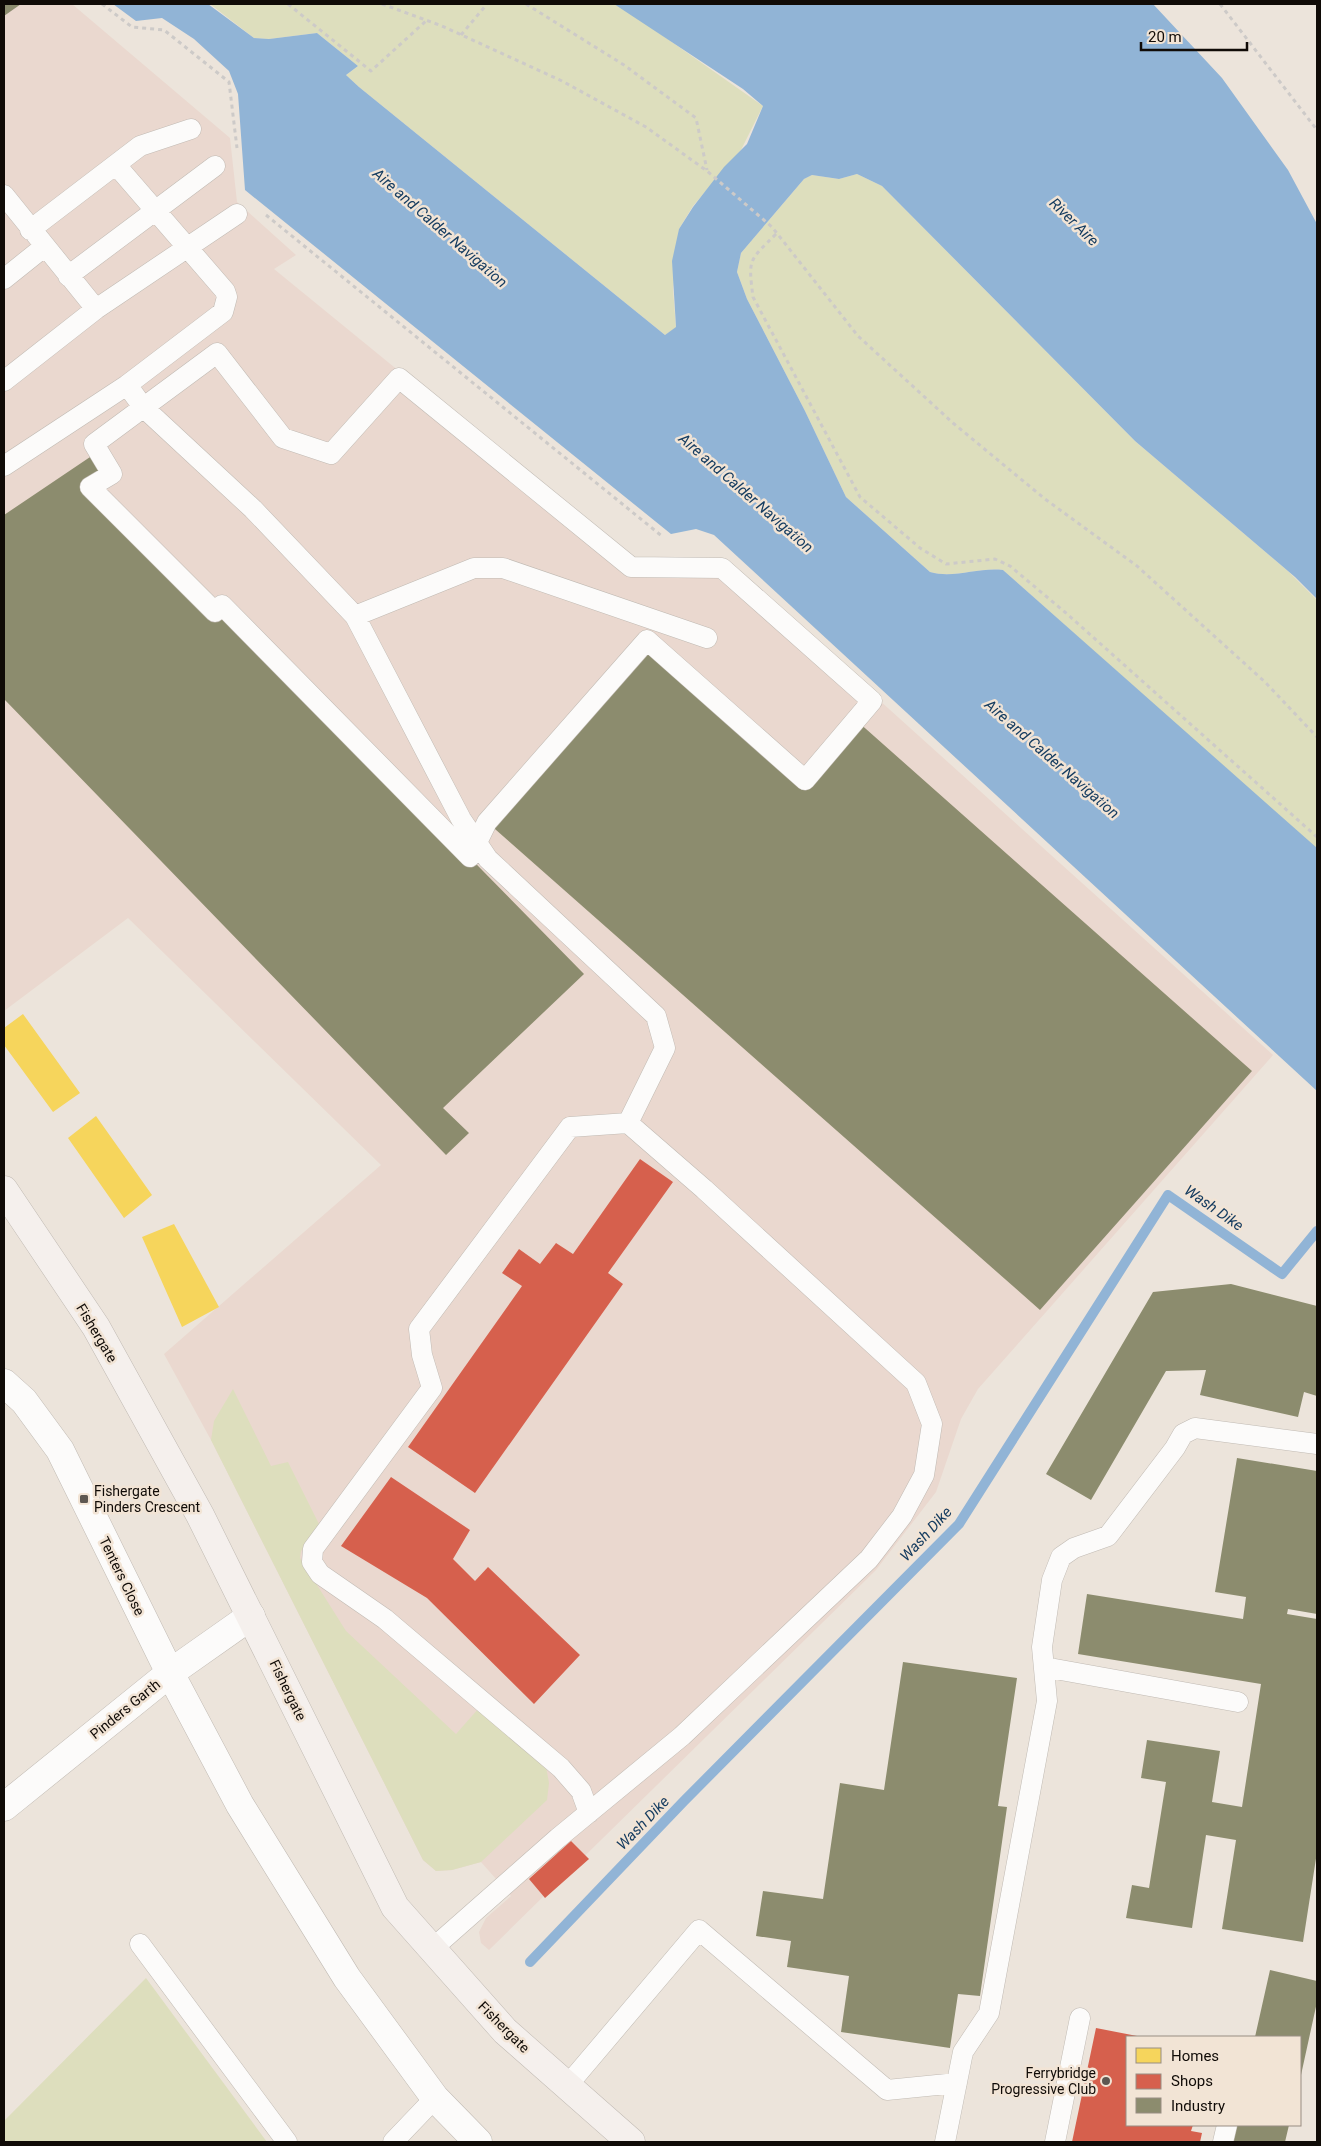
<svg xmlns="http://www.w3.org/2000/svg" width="1321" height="2146" viewBox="0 0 1321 2146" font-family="Roboto,sans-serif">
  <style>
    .commercial { fill: #ead8cf }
    .green { fill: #dddebd }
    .water { fill: #91b4d6 }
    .homes { fill: #f6d55c }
    .shops { fill: #d6604d }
    .industry { fill: #8c8c6e }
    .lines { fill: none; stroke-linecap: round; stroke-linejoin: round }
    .stream { stroke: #91b4d6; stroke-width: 10 }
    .lane-casing { stroke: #c0bab3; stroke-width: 21 }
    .street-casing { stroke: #c0bab3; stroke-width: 29 }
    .secondary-casing { stroke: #c0bab3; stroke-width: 29 }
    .path { stroke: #cdcac8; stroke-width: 3; stroke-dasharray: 4 4; stroke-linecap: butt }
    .lane { stroke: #fcfbfa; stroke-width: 20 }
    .street { stroke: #fcfbfa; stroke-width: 28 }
    .secondary { stroke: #f5f0ed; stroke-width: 28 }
    .poi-dot { fill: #5d5751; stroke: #f2e4d5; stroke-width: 2 }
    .labels { text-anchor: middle; stroke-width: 5; stroke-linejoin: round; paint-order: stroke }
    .street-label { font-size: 14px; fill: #100b07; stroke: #f2e4d5 }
    .poi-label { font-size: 14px; fill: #100b07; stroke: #f2e4d5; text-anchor: start }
    .water-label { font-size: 15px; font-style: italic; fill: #153c60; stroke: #f2e4d5 }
  </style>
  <rect width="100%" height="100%" fill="#ece4db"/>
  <!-- commercial -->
  <path class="commercial" d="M4 4H72L230 138 237 202 296 255 274 269 634 563H727L1273 1055 978 1389 961 1419 936 1492 876 1570 489 1950 481 1943 479 1932 486 1918 511 1896 481 1862 452 1870 436 1871 423 1860 211 1440 164 1354 381 1165 128 918 4 1011Z"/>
  <!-- green -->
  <path class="green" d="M210 4H614L632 14 763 106 741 150 693 206 679 229 673 289 676 328 665 335 359 87 346 75 358 66 317 33 269 39 254 38Z
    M857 174 882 186 1135 441 1289 572 1317 600V850L1003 570C978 567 954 579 930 572L846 497 805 411 747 299 737 272 741 253 804 179 812 175 839 179Z
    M233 1389 271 1466 288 1462 322 1530 301 1551 300 1558 346 1631 456 1734 479 1708 545 1761 549 1783 547 1800 481 1862 452 1870 436 1871 423 1860 211 1440 214 1421Z
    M146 1978 267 2142H4V2121Z"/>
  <!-- water -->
  <path class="water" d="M113 4H208L254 38 269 39 317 33 358 66 346 75 359 87 665 335 676 327 672 261 679 229 693 207 724 167 747 144 763 106 743 89 614 4H1153L1222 78 1288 170 1317 224V599L1295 577 1135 441 882 186 857 174 839 179 812 175 804 179 741 253 737 272 747 299 805 411 846 497 930 572C954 579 978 567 1003 570L1317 848V1091L714 535 696 529 671 534 245 190 238 94 229 71 194 39 162 18 136 21Z"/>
  <!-- homes -->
  <path class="homes" d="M23 1014 80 1093 53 1112 4 1045V1028Z
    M96 1116 152 1195 124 1218 68 1138Z
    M174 1224 219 1307 182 1327 142 1237Z"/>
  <!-- shops -->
  <path class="shops" d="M640 1159 673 1182 608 1273 623 1284 475 1493 408 1447 522 1286 502 1273 519 1249 540 1264 556 1243 573 1254Z
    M391 1477 470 1530 453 1559 475 1581 488 1567 580 1655 534 1704 427 1598 341 1546Z
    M571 1841 589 1859 545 1898 529 1879Z
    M1096 2028 1137 2036 1127 2037V2125H1193L1191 2131 1202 2133 1200 2142H1072Z"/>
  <!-- industry -->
  <path class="industry" d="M4 4H21L4 16Z
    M99 451 112 474 90 487 222 605 584 974 443 1108 469 1133 446 1155 4 699V515Z
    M647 640 805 780 857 721 1252 1071 1040 1310 487 822Z
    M1231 1284 1317 1306V1396L1304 1392 1298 1417 1200 1395 1206 1370 1166 1371 1091 1500 1046 1474 1153 1292Z
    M1237 1458 1317 1471V1614L1288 1609 1287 1614 1317 1619V1852L1303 1942 1222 1929 1236 1840 1206 1835 1192 1928 1126 1918 1132 1885 1149 1888 1166 1782 1141 1778 1147 1740 1220 1751 1212 1802 1242 1807 1261 1684 1078 1654 1087 1594 1243 1619 1246 1597 1215 1592Z
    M903 1662 1017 1678 998 1806 1007 1807 980 1996 958 1994 950 2048 841 2032 849 1976 787 1967 791 1941 756 1936 763 1891 823 1899 840 1783 884 1790Z
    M1270 1970 1317 1981V2002L1301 2075 1300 2037H1255Z
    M1235 2125H1289L1285 2142H1231Z"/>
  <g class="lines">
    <!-- stream -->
    <path class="stream" d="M530 1962 684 1801 959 1524 1168 1195 1282 1274 1317 1231"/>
    <!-- lane casing -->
    <g class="lane-casing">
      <path id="lane" d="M116 165 225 291 227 297 223 312 127 385
        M4 195 96 309 4 381
        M30 230 140 146 191 129
        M68 276 215 166
        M4 279 44 247
        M96 309 237 214
        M217 353 283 438 331 454 399 378 631 567 722 568 872 701 805 780 647 640 487 822 470 857 222 605 215 612 90 487 112 474 94 444Z
        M4 466 127 385 143 407 253 509 355 616 461 819 488 859 656 1016 665 1048 628 1123
        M355 616 474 568H503L707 638
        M1044 1667 1238 1702
        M140 1944 287 2142
        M432 1949 558 1838 682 1736 869 1559 902 1516 924 1475 932 1424 916 1383 704 1189 628 1123 570 1127 419 1329 422 1355 432 1388 313 1549 312 1562 320 1574 385 1619 561 1768 581 1791 589 1813
        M567 2086 699 1930 887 2090 957 2083
        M393 2142 435 2098
        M945 2142 963 2052 989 2013 1047 1701 1042 1647 1052 1580 1061 1557 1074 1548 1108 1536 1175 1448 1183 1434 1195 1428 1317 1444
        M1055 2142 1080 2018
        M1223 2142 1227 2125"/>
    </g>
    <!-- street casing -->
    <g class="street-casing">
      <path id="street" d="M4 1383 24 1401 60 1450 170 1673 240 1805 347 1978 435 2098 478 2142
        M4 1807 170 1673 251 1616"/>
    </g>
    <!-- secondary casing -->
    <g class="secondary-casing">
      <path id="secondary" d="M4 1190 96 1327 200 1515 395 1907 505 2031 631 2142"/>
    </g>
    <!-- path -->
    <path class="path" d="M102 4 132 27 164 30 229 82 237 148
      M288 4 371 71 427 20
      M382 4 442 26 562 81 646 127 707 171 772 227 858 336 953 423 1045 499 1137 566 1265 682 1317 737
      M526 4 624 65 696 118 707 170
      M1220 4 1317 130
      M461 35 487 4
      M266 215 663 537
      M776 234C749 261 748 258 753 297L860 497 920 548 946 564 995 559 1010 566 1066 613 1317 837"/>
    <!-- lane -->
    <use href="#lane" class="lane"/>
    <!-- street -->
    <use href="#street" class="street"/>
    <!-- secondary -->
    <use href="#secondary" class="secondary"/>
  </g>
  <!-- markers -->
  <g class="poi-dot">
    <rect x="79" y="1494" width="10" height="10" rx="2.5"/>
    <circle cx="1106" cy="2081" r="5"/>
  </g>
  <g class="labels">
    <!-- street labels -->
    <g class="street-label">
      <text transform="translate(97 1333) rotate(59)" y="5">Fishergate</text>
      <text transform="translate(122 1576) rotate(64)" y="5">Tenters Close</text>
      <text transform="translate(288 1690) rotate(64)" y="5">Fishergate</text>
      <text transform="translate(125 1709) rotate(-39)" y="5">Pinders Garth</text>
      <text transform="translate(504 2027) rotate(45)" y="5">Fishergate</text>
    </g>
    <!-- poi labels -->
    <g class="poi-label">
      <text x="94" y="1496">Fishergate<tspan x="94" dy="16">Pinders Crescent</tspan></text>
      <text x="1096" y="2078" text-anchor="end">Ferrybridge<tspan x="1096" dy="16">Progressive Club</tspan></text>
    </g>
    <!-- water labels -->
    <g class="water-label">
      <text transform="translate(1074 222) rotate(44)" y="5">River Aire</text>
      <text transform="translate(440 228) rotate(41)" y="5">Aire and Calder Navigation</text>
      <text transform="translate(746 493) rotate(41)" y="5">Aire and Calder Navigation</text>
      <text transform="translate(1052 759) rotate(41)" y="5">Aire and Calder Navigation</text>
      <text transform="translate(1214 1208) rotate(35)" y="5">Wash Dike</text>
      <text transform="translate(926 1534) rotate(-47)" y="5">Wash Dike</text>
      <text transform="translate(643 1823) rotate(-46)" y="5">Wash Dike</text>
    </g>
  </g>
  <!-- border -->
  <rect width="1321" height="2146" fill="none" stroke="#100b07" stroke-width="10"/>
  <!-- legend -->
  <rect x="1126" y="2036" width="175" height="90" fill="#f2e4d5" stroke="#988d83"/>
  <rect x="1136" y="2048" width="25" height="15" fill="#f6d55c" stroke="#988d83"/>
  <text x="1171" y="2061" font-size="15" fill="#100b07">Homes</text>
  <rect x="1136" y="2074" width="25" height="15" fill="#d6604d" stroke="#988d83"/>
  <text x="1171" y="2086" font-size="15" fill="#100b07">Shops</text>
  <rect x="1136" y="2098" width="25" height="15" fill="#8c8c6e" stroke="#988d83"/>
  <text x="1171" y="2111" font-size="15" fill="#100b07">Industry</text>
  <!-- scale -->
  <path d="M1141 42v8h106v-8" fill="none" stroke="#100b07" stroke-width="2.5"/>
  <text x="1148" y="42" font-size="15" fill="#100b07" stroke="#f2e4d5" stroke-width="4" paint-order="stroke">20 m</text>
</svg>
